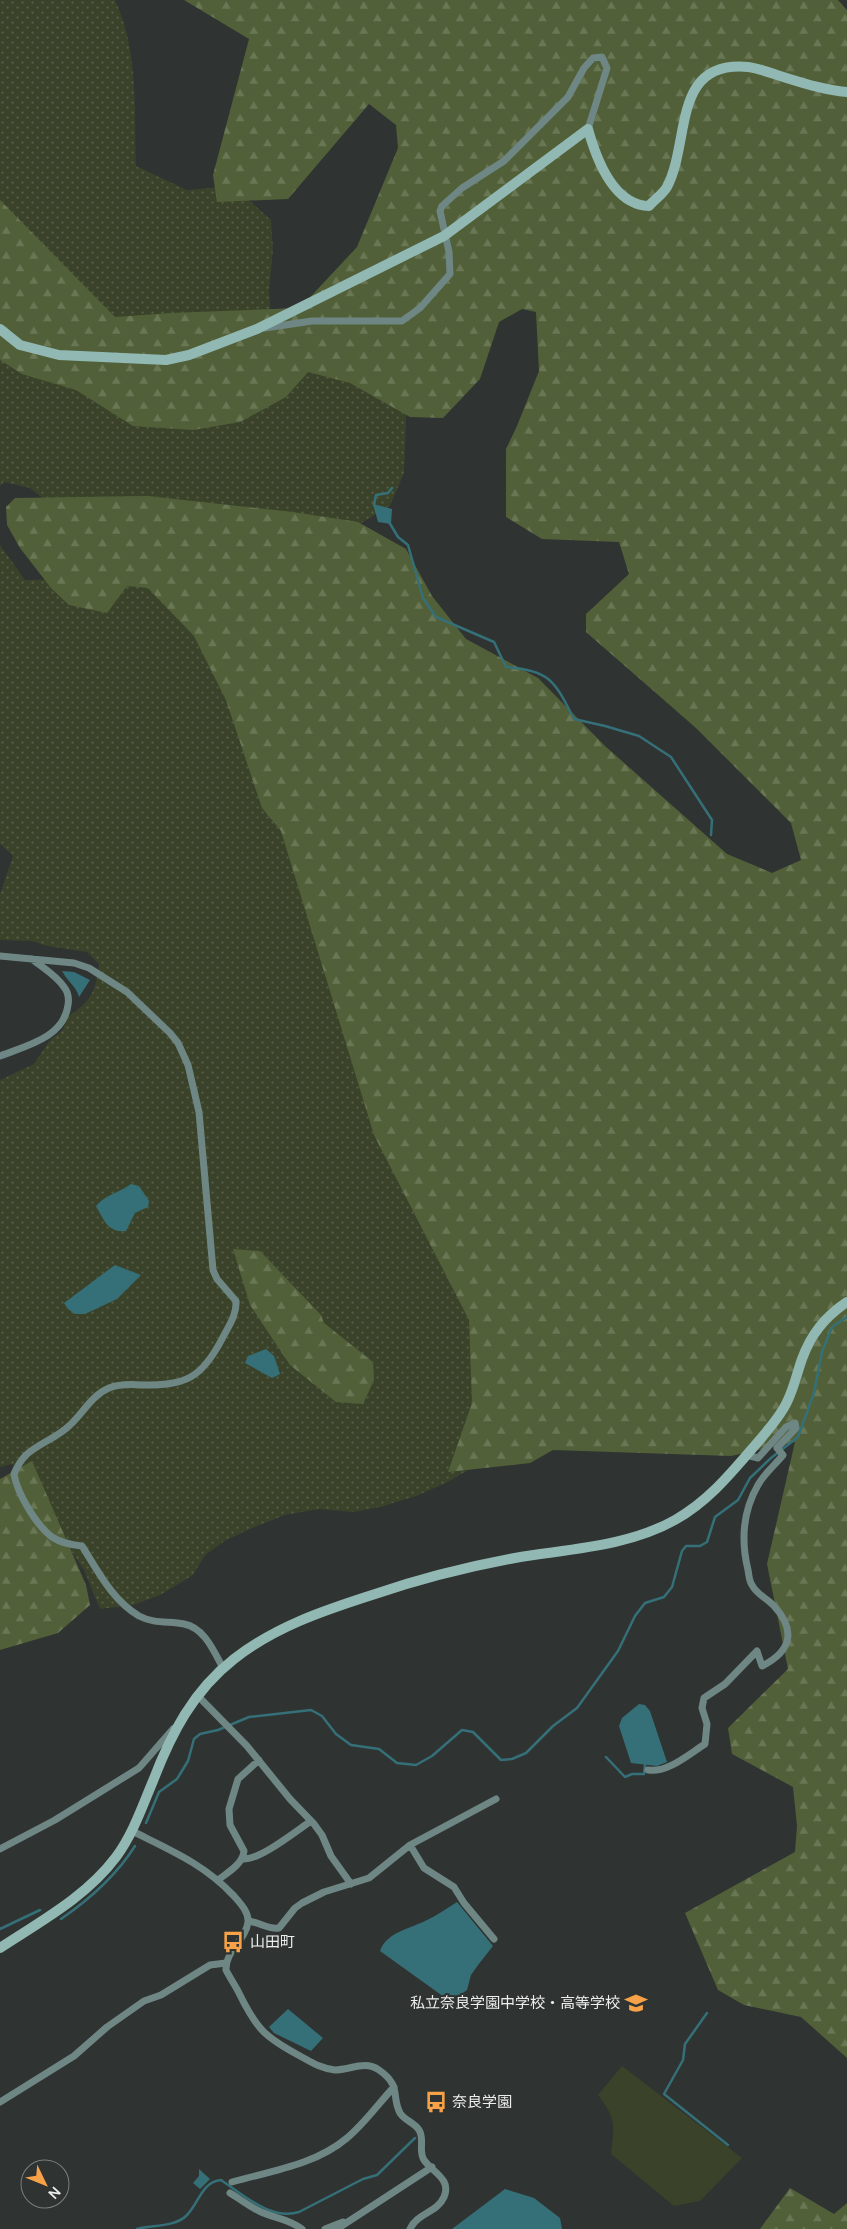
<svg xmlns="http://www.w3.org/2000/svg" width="847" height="2229" viewBox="0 0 847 2229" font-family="Manrope,'Noto Sans JP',sans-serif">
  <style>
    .grass { fill: url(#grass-dots) }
    .forest { fill: url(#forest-firs) }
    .pitch { fill: #3a432a }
    .water { fill: #357078 }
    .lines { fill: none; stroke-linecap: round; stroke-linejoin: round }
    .stream { stroke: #357078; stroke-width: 2.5 }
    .street { stroke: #6f8784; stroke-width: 7 }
    .secondary { stroke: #91b8b2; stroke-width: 10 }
    .labels { text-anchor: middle; stroke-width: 4.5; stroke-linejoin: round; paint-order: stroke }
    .poi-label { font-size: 15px; fill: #ebeeed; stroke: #2f3331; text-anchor: start }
  </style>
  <defs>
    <pattern id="grass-dots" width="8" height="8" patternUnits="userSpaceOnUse" patternTransform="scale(1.25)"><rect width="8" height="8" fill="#3a432a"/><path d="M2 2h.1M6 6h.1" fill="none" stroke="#575e49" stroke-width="1.8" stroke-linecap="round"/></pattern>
    <pattern id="forest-firs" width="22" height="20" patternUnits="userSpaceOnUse" patternTransform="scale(1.25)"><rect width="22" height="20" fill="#516038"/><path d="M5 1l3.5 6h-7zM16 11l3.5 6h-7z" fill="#6a7755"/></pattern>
  </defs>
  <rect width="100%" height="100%" fill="#2f3331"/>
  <!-- grass -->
  <path class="grass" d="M0 0H115C139 51 134 111 136 166L187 190 233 186 271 220 273 249 269 291 272 327 408 369 404 473 390 506 341 535 66 517 30 488 4 482 0 486Z
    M0 545 25 580 81 579 185 589 468 1240 491 1456 448 1482 416 1496 380 1507 353 1512 319 1509 285 1515 252 1528 226 1540 205 1555 193 1575 160 1595 133 1605 100 1609 84 1570 12 1464 0 1467V1080L34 1064 50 1040 63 1030 67 1017C91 1002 96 991 99 964L87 952 47 946 32 941 0 940V894L13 856 0 844Z"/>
  <!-- forest -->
  <path class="forest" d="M184 0H838L847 10V2058L801 2017 744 2005 718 1990 685 1913 795 1852 797 1826 793 1787 732 1754 728 1728 788 1669 767 1564 795 1442 731 1456 553 1450 530 1463 448 1472 472 1403 469 1320 374 1135 281 831 262 808 226 700 194 636 148 588 127 586 107 613 69 605 51 588 20 548 7 525 6 507 15 498 148 496 293 512 358 522 406 549 432 596 466 639 538 678 605 746 727 854 772 873 801 860 791 823 696 728 586 632V614L629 574 619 542 542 539 506 517V449L517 426 539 371 536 312 522 309 499 322 480 379 443 418 410 417 350 383 308 372 286 397 240 422 193 430 133 426 76 390 22 374 0 360V200L115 317 171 313 300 308 357 247 398 148 396 125 369 104 288 199 217 202 213 175 249 39Z
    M233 1249 260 1251 321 1315 324 1323 373 1362 374 1380 363 1404 336 1402 290 1365 250 1305Z
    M32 1461 86 1585 90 1605 58 1633 0 1650V1479Z
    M790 2188 834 2214 847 2203V2229H760Z"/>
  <!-- pitch -->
  <path class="pitch" d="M622 2066 742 2158 700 2201 674 2206 611 2154C614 2124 617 2120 598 2095Z"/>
  <!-- water -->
  <path class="water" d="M373 504 392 509 391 524 378 522Z
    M62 971 74 972 90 980 79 997C77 987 67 981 62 971Z
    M131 1184 139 1186 149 1201 148 1207 135 1213 126 1231C108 1233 104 1220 96 1206 108 1193 117 1194 131 1184Z
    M115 1265 141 1275 117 1299 85 1314H75L68 1309 64 1303Z
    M266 1349 274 1356 280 1374 272 1378 245 1363 248 1356Z
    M639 1704 645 1705 650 1711 667 1762 657 1766 631 1763 619 1726 622 1718Z
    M457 1902 493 1946 478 1965 471 1975 467 1990 451 2002 380 1951C387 1932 409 1929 425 1921 436 1916 446 1909 457 1902Z
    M288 2009 323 2038 311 2051 274 2033 269 2027Z
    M199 2169 210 2179 200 2189 193 2183 199 2176Z
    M505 2189 534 2198 560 2218 562 2229H452Z"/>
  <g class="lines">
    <!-- stream -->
    <path class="stream" d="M374 505 376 495 388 493 392 488
      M389 522 398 537 408 545 423 598 436 617 494 642 506 667C551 670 555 682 574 719L605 726 639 736 671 757 712 820 711 835
      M606 1757 625 1777 632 1774H644L645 1765
      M146 1823 159 1792 177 1779 188 1761 194 1739 200 1734 218 1730 249 1717 311 1710 322 1716 336 1734 351 1745 379 1749 397 1763 416 1765 432 1756 462 1730 473 1732 501 1760 512 1759 526 1753 553 1726 577 1708 618 1651 635 1616 645 1603 664 1597 672 1587 682 1551 686 1546H700L707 1542 715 1517 738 1500 750 1478 771 1458 798 1437 814 1393 822 1352 832 1327 847 1317
      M61 1919C90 1899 116 1876 135 1846
      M0 1929 40 1910
      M707 2013 685 2044 683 2060 664 2094 728 2145
      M137 2229C151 2225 175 2227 186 2216 199 2204 201 2182 221 2180 242 2194 271 2221 299 2212L363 2179 377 2175 415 2138"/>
    <!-- street -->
    <path class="street" d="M265 328 312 321H402L420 308 450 274 449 252 440 211 442 206 462 188 504 161 568 97 584 68 593 58 602 57 607 68 588 129
      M0 956 74 963 89 968 127 992 170 1033 178 1043 188 1065 199 1112 213 1270 217 1279 236 1301C237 1315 228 1327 222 1339 201 1379 186 1385 142 1385 131 1384 119 1384 109 1388 92 1395 83 1413 70 1425 57 1438 39 1443 26 1455 20 1461 17 1467 14 1474 17 1493 36 1525 52 1537 61 1543 71 1545 82 1546 98 1571 112 1600 139 1616 154 1624 169 1621 184 1624 205 1628 214 1652 223 1668
      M0 1056C25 1046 64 1038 68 1005 69 999 68 992 64 987 56 975 43 968 32 959
      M197 1695 247 1746 290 1799 314 1824 322 1835 331 1856 351 1884
      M648 1770C668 1773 689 1754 705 1744L707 1724 702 1708 704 1698 725 1684 757 1651 762 1666C792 1651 796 1630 774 1606 767 1598 757 1595 752 1585 749 1581 749 1575 748 1570 741 1541 743 1511 758 1485 764 1474 775 1465 783 1455L777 1448 796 1428 795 1423 786 1427 758 1458 746 1455
      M132 1831C170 1850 204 1864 234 1896 240 1903 249 1912 248 1922 246 1940 225 1951 226 1970 230 1978 235 1985 239 1993 257 2030 265 2037 300 2056 311 2062 322 2069 335 2070 350 2070 365 2060 379 2070 402 2086 391 2096 400 2113 404 2120 415 2123 419 2130 425 2139 418 2151 424 2160 432 2172 452 2179 444 2197 437 2213 417 2213 410 2229
      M410 1845 424 1868 454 1887 464 1903 494 1939
      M0 1849 55 1820 139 1768 173 1729
      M242 1859C259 1861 296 1831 311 1821
      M218 1880C227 1873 243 1864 244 1851L230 1825 229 1809 238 1779 259 1760
      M248 1921C259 1922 269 1930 279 1928L295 1908 302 1903 324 1892 369 1878 410 1845 496 1799
      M0 2102 74 2056 107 2027 144 2001 161 1995 210 1965 226 1963
      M232 2182C271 2171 315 2165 347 2138 365 2123 378 2104 394 2087
      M230 2193C240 2199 250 2207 261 2212 277 2219 287 2218 302 2229
      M325 2229 343 2222
      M337 2229 432 2167"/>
    <!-- secondary -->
    <path class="secondary" d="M0 329 20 345 59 355 166 360 189 355 257 329 444 236 588 129C596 158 613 205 649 206 654 200 663 194 667 187 691 141 671 60 748 67 757 68 768 72 777 75 800 82 823 90 847 92
      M0 1948C41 1921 86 1897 116 1857 133 1834 142 1807 153 1781 171 1734 193 1691 234 1659 275 1627 322 1611 372 1595 419 1579 466 1567 515 1558 568 1549 627 1547 675 1520 709 1501 732 1472 757 1443 768 1430 780 1417 787 1402 794 1388 797 1373 802 1359 811 1334 825 1317 847 1302"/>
  </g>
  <!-- icons -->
  <defs>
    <g id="bus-bare" transform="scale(1.725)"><path d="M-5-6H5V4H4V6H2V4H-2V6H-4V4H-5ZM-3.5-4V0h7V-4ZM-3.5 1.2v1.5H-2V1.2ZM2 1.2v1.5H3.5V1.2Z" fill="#f7a248" stroke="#2f3331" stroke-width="2.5" paint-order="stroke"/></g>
    <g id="school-bare" transform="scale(1.725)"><path d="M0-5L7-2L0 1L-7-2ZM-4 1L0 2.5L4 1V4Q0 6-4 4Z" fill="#f7a248" stroke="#2f3331" stroke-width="2.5" paint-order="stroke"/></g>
  </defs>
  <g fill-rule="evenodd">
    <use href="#bus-bare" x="233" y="1942"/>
    <use href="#school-bare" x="636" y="2003"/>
    <use href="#bus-bare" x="436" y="2102"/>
  </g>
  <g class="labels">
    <!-- poi labels -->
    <g class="poi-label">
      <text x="250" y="1947">山田町</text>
      <text x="620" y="2008" text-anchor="end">私立奈良学園中学校・高等学校</text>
      <text x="452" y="2107">奈良学園</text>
    </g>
  </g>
  <!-- north arrow -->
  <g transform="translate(45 2184) rotate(133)"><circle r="24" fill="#2f3331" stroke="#7a7e7c"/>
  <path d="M0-4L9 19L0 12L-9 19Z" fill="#f7a248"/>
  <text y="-8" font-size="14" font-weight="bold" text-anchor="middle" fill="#ebeeed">N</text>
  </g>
</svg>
